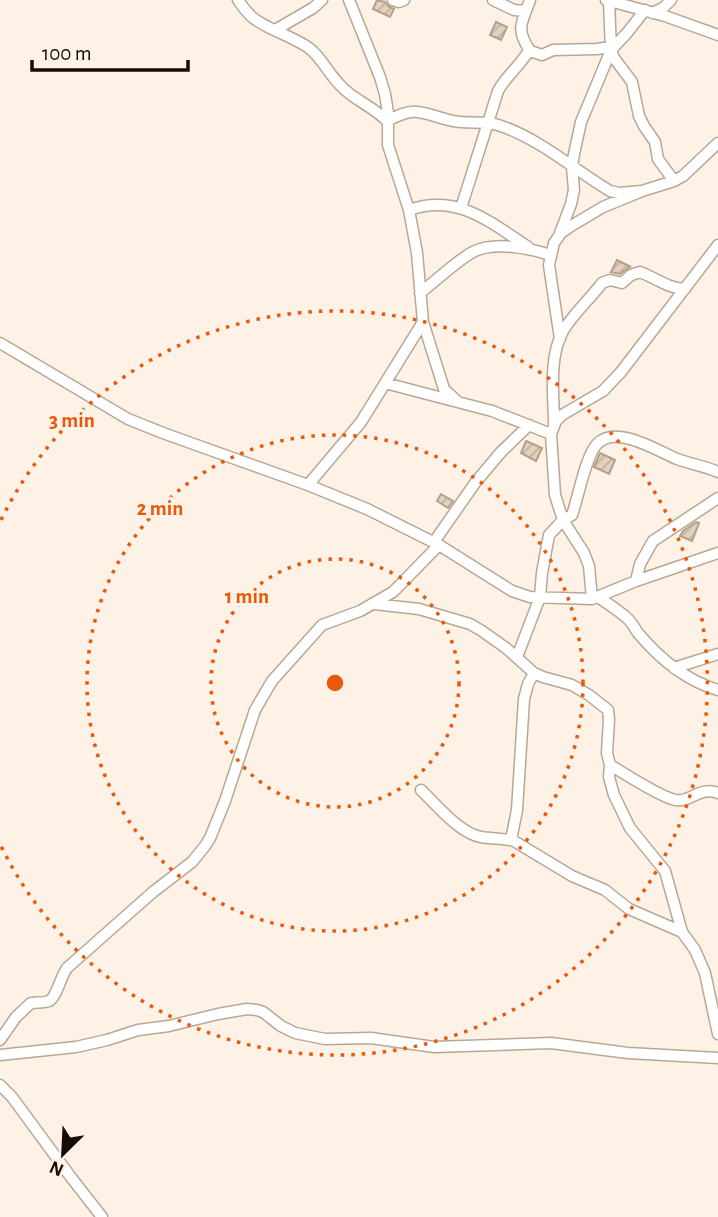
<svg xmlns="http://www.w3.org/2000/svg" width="718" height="1217" viewBox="0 0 718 1217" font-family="'Alegreya Sans',sans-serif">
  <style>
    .building { fill: url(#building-hatch); stroke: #b2a08d; stroke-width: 2 }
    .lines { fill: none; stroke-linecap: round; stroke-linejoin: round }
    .street-casing { stroke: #b9a794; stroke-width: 13 }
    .street { stroke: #fff; stroke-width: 10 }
    .ring { fill: none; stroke: #e8590c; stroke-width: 3.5; stroke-dasharray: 3.5 7 }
    .centre { fill: #e8590c; stroke: #fef2e6; stroke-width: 3.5 }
    .ring-label { font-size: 21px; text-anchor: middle; font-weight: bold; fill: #e8590c; stroke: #fef2e6; stroke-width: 7; stroke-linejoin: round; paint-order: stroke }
  </style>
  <defs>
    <pattern id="building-hatch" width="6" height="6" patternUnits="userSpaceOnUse" patternTransform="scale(1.75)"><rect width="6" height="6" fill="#e3d0bd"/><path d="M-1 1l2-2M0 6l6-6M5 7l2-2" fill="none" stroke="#c2b1a1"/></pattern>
  </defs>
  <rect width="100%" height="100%" fill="#fef2e6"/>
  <!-- building -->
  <path class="building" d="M377 0 385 2 388 6 394 9 390 17 373 9Z
    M496 22 507 27 501 40 490 35Z
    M617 260 631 267H630L620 274 611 272Z
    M526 441 542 448 536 461 521 453Z
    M600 453 615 460 609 474 594 467Z
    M441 494 453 501 448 508 437 501Z
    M696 522 699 523 692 541 680 536 683 531Z"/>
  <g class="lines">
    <!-- street casing -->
    <g class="street-casing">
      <path id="street" d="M238 0C243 7 248 15 256 20 272 31 292 36 309 48 322 58 328 73 340 85 353 100 373 106 387 121 417 105 420 113 449 120 465 125 482 120 498 125 539 138 573 169 610 191L619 193 642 191
        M349 0 380 77 385 94 388 113V145L409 210 417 253 423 322 444 389 458 402
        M393 0 399 2 404 0
        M493 0 514 10 526 11
        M530 0C522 23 515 28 530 51L542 55 553 50 597 49 610 47
        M606 0 665 16 718 35
        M609 1 611 50 614 58 632 82 639 116 644 126 655 142 658 159 674 181
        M652 13 663 8 671 0
        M275 30 313 8 322 0
        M461 208 498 91C506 76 521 65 529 50
        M409 210C457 193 490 222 528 247
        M560 233 571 204 574 190 572 167 574 154 581 122 611 50 627 33 645 10
        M420 293C436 281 456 261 473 252 493 241 530 248 550 255
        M560 339 549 265 554 243 561 233 571 226 603 207 642 191 674 181 683 176 718 143
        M0 343 128 419 163 433 308 485 367 509 439 545 512 591 530 597 592 599 636 581 718 553
        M385 383 492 411 551 434
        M554 426C554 396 548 359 563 331 573 314 590 299 602 283L610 280 622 283 631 275 640 272C656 278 667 288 685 289
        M308 485 361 422 423 322
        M434 542 475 483 501 452 529 425
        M636 581 640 564 653 541 718 498
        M598 597C608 604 620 611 629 620 633 624 635 629 638 633 659 658 687 681 718 690
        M592 599 589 566 584 553 563 520 555 495 551 434 556 421 562 415 603 391 621 372 718 245
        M374 604 419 609 470 624 482 631 506 648 534 673 543 677 572 685 589 695 608 710 609 719 607 753 610 765 609 777 614 795 630 828 665 871 682 932
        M517 657 540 597 542 573 549 535 563 520 572 515C578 498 586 455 597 444 616 424 658 451 677 459 690 464 705 466 718 472
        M674 668 718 654
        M610 765C625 774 660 797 675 800 691 803 698 786 718 793
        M421 790C437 805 459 833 481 837 492 839 503 838 514 841L572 876 605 890 629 909 682 932 695 950 705 973 718 1034
        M511 840 517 810 524 699 528 684 534 673
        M0 1040 16 1017 31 1003C36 1002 45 1003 49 1001 56 998 61 976 67 968L153 892 192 862 205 846 210 838 225 801 255 710 272 681 322 625 360 611 393 592 439 545
        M0 1055 76 1047 107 1040 138 1030 169 1026 218 1014 247 1009 257 1010 263 1012 281 1026 295 1033 325 1039 371 1038 434 1047 551 1043 628 1053 718 1058
        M0 1085 12 1097 70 1176 102 1217"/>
    </g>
    <!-- street -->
    <use href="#street" class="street"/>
  </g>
  <!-- distance rings -->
  <g class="ring">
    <circle cx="335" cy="683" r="124"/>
    <circle cx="335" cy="683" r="248"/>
    <path d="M1 520A372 372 0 1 1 1 846"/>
  </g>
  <circle cx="335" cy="683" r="10" class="centre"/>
  <g class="ring-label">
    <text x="72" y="427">3 min</text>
    <text x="160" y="515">2 min</text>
    <text x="247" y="603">1 min</text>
  </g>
  <!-- north arrow -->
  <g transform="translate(63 1154) rotate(204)" stroke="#fef2e6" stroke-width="5" paint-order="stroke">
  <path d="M0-5L12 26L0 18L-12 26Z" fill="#140d07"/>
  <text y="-10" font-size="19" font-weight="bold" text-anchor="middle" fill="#140d07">N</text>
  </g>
  <!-- scale -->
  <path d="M32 60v10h156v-10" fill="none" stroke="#140d07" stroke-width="3.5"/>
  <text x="42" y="60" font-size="21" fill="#140d07" stroke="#fef2e6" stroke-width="5" paint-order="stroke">100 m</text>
</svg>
